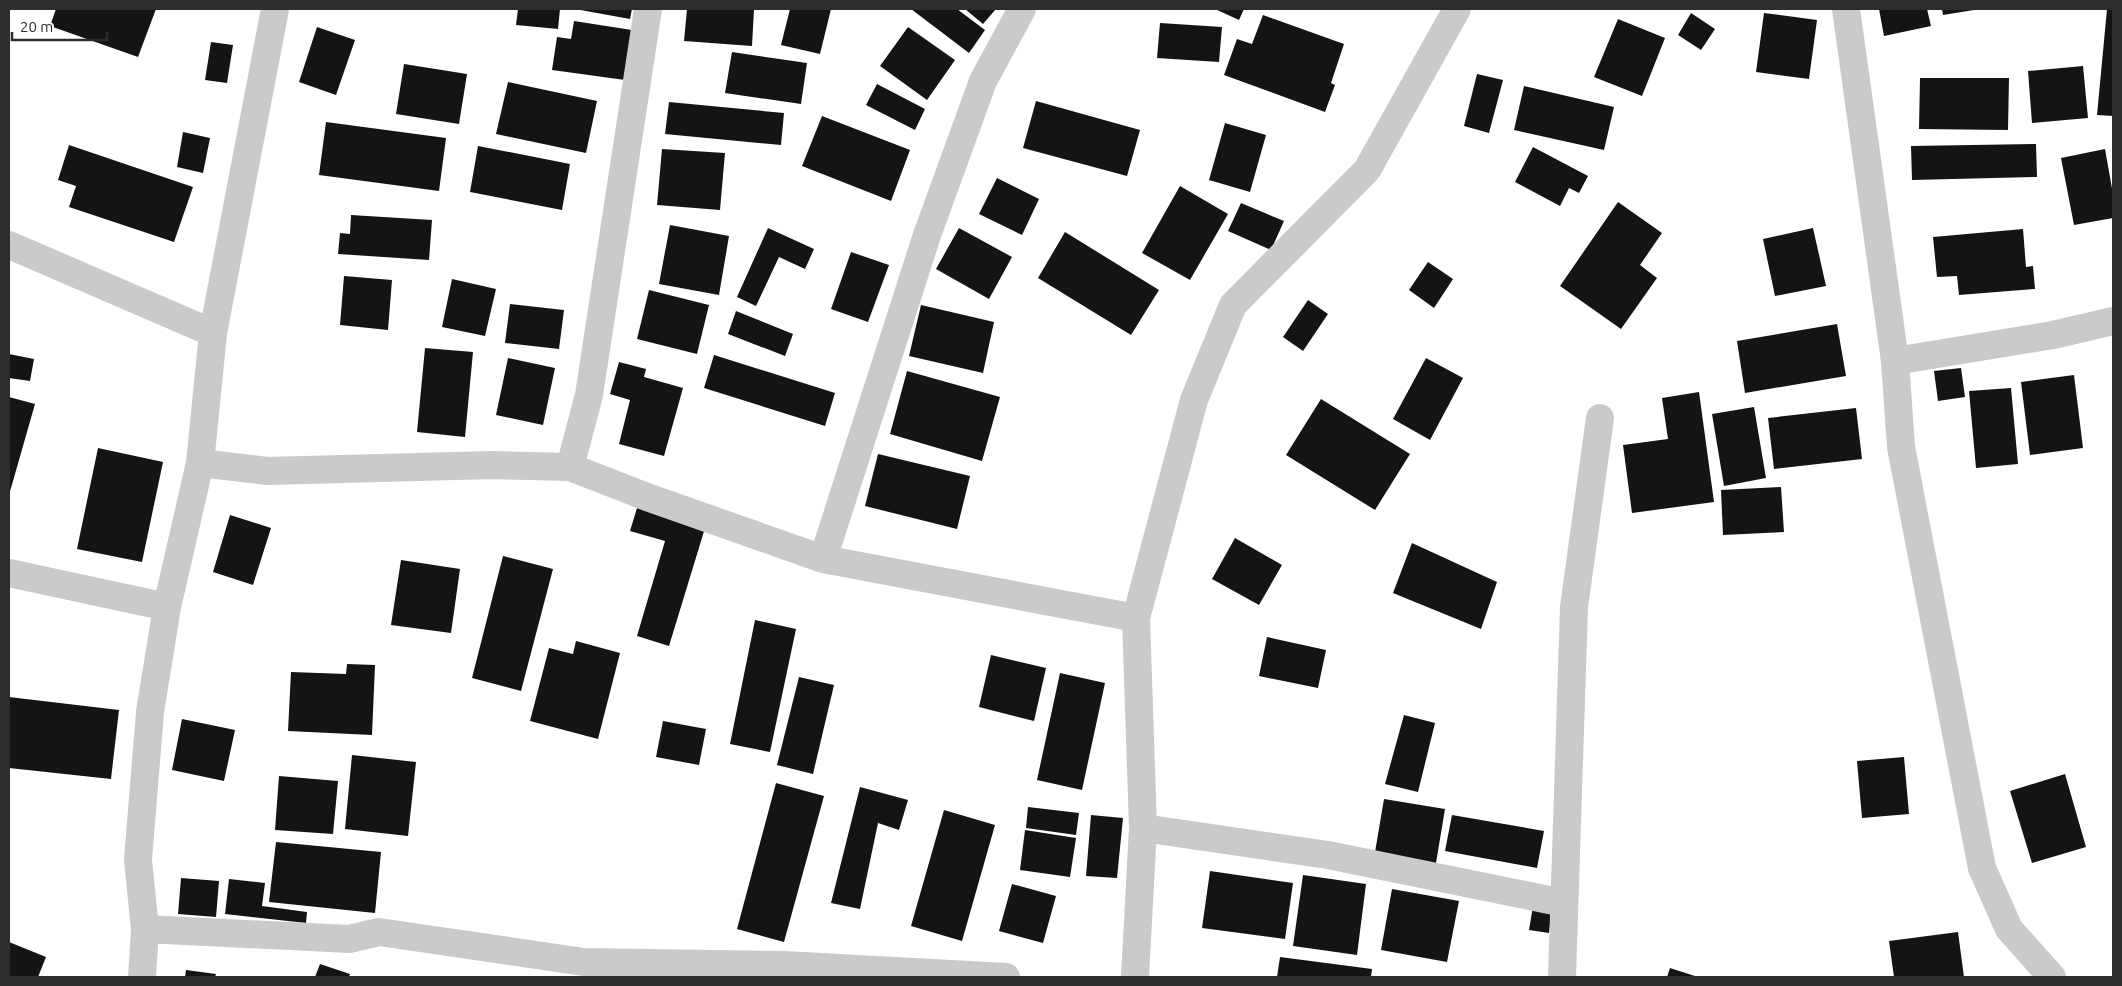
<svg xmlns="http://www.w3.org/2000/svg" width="2122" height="986" viewBox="0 0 2122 986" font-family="Ubuntu,sans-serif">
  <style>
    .building { fill: #141414 }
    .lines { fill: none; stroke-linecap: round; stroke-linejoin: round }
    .minor { stroke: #cacaca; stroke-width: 28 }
  </style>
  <rect width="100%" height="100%" fill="#fff"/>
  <!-- building -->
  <path class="building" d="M56 9H156L138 57 50 26Z
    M518 9H560L558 29 516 25Z
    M575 9H632L630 19Z
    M687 9H754L752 46 684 41Z
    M790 9H831L820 54 781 45Z
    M911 9H957L985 30 969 53Z
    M965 9H996L983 24Z
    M1215 9H1244L1239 20Z
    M1879 9H1927L1931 26 1884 36Z
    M1942 9H1974V10L1943 15Z
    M2107 9H2113V116L2097 115Z
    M1691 13 1715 29 1701 50 1678 35Z
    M1764 13 1817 20 1809 79 1756 72Z
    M1263 15 1344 44 1331 83 1335 85 1325 112 1224 75 1237 39 1252 44Z
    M1618 19 1665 38 1642 96 1594 77Z
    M574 21 632 30 625 80 552 70 557 37 571 39Z
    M1160 23 1222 27 1219 62 1157 58Z
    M317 27 355 40 336 95 299 82Z
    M908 27 955 60 927 100 880 66Z
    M211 42 233 45 227 83 205 80Z
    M732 52 807 63 801 104 725 93Z
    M404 64 467 74 459 124 396 114Z
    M2083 66 2088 118 2032 123 2028 71Z
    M1477 74 1503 80 1489 133 1464 126Z
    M1920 78H2009L2008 130 1919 129Z
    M508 82 597 101 586 153 496 134Z
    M877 84 925 109 915 130 866 105Z
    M1524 86 1614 107 1604 150 1514 130Z
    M1036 101 1140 130 1127 176 1023 148Z
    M669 102 784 113 781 145 665 134Z
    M822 116 910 150 891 201 802 166Z
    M326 122 446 138 439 191 319 175Z
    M1225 123 1266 135 1250 192 1209 180Z
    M183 132 210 138 203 173 177 167Z
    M2036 144 2037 177 1912 180 1911 146Z
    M69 145 193 187 174 242 69 207 76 186 58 180Z
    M478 146 570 164 562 210 470 192Z
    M1533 147 1588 176 1579 193 1569 188 1560 206 1515 182Z
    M662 149 725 153 720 210 657 205Z
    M2105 149 2113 194V218L2074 225 2061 158Z
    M997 178 1039 199 1022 235 979 214Z
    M1180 186 1228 214 1190 280 1142 253Z
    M1618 202 1662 233 1640 265 1657 278 1621 329 1560 286Z
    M1241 203 1284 221 1271 250 1228 231Z
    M351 215 432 220 429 260 338 254 340 233 350 234Z
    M670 225 729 236 719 295 659 284Z
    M768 228 814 249 805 269 779 257 756 306 737 297Z
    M959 228 1012 257 989 299 936 269Z
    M1813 228 1826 286 1775 296 1763 239Z
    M2023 229 2026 267 2033 266 2035 289 1959 295 1957 276 1937 277 1933 237Z
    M1065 232 1159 290 1131 335 1038 278Z
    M851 252 889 265 868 322 831 309Z
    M1428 262 1453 279 1434 308 1409 290Z
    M344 276 392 280 388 330 340 325Z
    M452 279 496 289 485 336 442 327Z
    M649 290 709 305 697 354 637 339Z
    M1308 300 1328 314 1303 351 1283 337Z
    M510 304 564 310 559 349 505 343Z
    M921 305 994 322 983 373 909 356Z
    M736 311 793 334 785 356 728 334Z
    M1837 324 1846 376 1745 393 1737 341Z
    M425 348 473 352 465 437 417 432Z
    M9 354 34 359 30 381 9 378Z
    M714 355 835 393 825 426 704 388Z
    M508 358 555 368 543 425 496 415Z
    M1426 358 1463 378 1430 440 1393 419Z
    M619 362 646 369 644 377 683 388 664 456 619 444 630 400 610 394Z
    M1961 368 1965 397 1938 401 1934 371Z
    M907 371 1000 397 982 461 890 434Z
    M2074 375 2083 448 2030 455 2021 382Z
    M2011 388 2018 464 1976 468 1969 391Z
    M1699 392 1714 502 1632 513 1623 445 1668 439 1662 398Z
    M9 397 35 404 9 495Z
    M1321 399 1410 454 1375 510 1286 455Z
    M1754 407 1766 478 1724 486 1712 414Z
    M1856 408 1862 459 1774 469 1768 418Z
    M98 448 163 462 142 562 77 549Z
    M878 454 970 476 957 529 865 506Z
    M1781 487 1784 532 1723 535 1721 490Z
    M637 508 705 528 669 646 637 636 665 541 630 531Z
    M230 515 271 528 253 585 213 572Z
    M1235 538 1282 565 1259 605 1212 579Z
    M1412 543 1497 582 1481 629 1393 593Z
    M503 556 553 569 521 691 472 678Z
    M401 560 460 569 451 633 391 625Z
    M755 620 796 629 770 752 730 744Z
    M1267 637 1326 650 1318 688 1259 676Z
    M576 641 620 653 598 739 530 721 549 648 573 654Z
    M991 655 1046 668 1034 721 979 707Z
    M347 664 375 665 372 735 288 731 291 672 346 674Z
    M1060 673 1105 683 1082 790 1037 780Z
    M799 677 834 685 813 774 777 765Z
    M9 697 119 710 111 779 9 768Z
    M1404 715 1435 723 1418 792 1385 784Z
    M182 719 235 730 224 781 172 770Z
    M663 721 706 729 699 765 656 757Z
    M352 755 416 762 408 836 345 829Z
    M1904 757 1909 814 1862 818 1857 761Z
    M2065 774 2086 847 2032 863 2010 791Z
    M279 776 338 781 333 834 275 830Z
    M776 783 824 796 784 942 737 929Z
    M860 787 908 800 899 830 878 823 860 909 831 903Z
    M1384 799 1445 809 1435 869 1374 858Z
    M1028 807 1079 813 1076 835 1026 828Z
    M944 810 995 825 962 941 911 926Z
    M1091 815 1123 818 1117 878 1086 876Z
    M1452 815 1544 831 1537 868 1445 851Z
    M1025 830 1076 838 1070 877 1020 870Z
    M276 842 381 852 375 913 269 902Z
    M1210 871 1293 883 1285 939 1202 928Z
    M1303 875 1366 884 1357 955 1293 946Z
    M181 878 219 881 216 917 178 914Z
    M229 879 265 883 262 906 307 912 306 923 225 914Z
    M1012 884 1056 896 1043 943 999 931Z
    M1392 889 1459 901 1447 962 1381 950Z
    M1533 906 1552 909 1549 933 1529 930Z
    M1958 932 1964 977H1894L1889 941Z
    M9 942 46 957 38 977H9Z
    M1280 957 1372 969 1371 977H1277Z
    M320 964 350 974 349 977H315Z
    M1670 968 1698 977H1667Z
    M186 970 216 974 215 977H185Z"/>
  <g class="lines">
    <!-- minor -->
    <path class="minor" d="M1846 9 1895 361 1901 447 1982 868 2009 929 2052 977
      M9 245 213 333
      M1895 361 2053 335 2113 321
      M200 463 267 471 493 465 570 467 647 497 823 559 1136 618
      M570 467 589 395 648 9
      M823 559 927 235 983 81 1022 9
      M9 573 167 607
      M1143 828 1328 855 1564 903
      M145 929 349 939 379 932 584 962 784 965 1006 977
      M142 977 145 929 138 860 150 712 167 607 200 463 213 333 275 9
      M1135 977 1143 828 1136 618 1194 400 1233 305 1367 170 1457 9
      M1562 977 1574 607 1600 418"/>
  </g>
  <!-- border -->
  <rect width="2122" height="986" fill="none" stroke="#2d2d2d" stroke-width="20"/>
  <!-- scale -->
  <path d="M12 32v8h95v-8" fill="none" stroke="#2d2d2d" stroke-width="2.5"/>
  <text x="20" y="32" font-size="15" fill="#2d2d2d" stroke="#ffffff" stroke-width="4" paint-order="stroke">20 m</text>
</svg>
